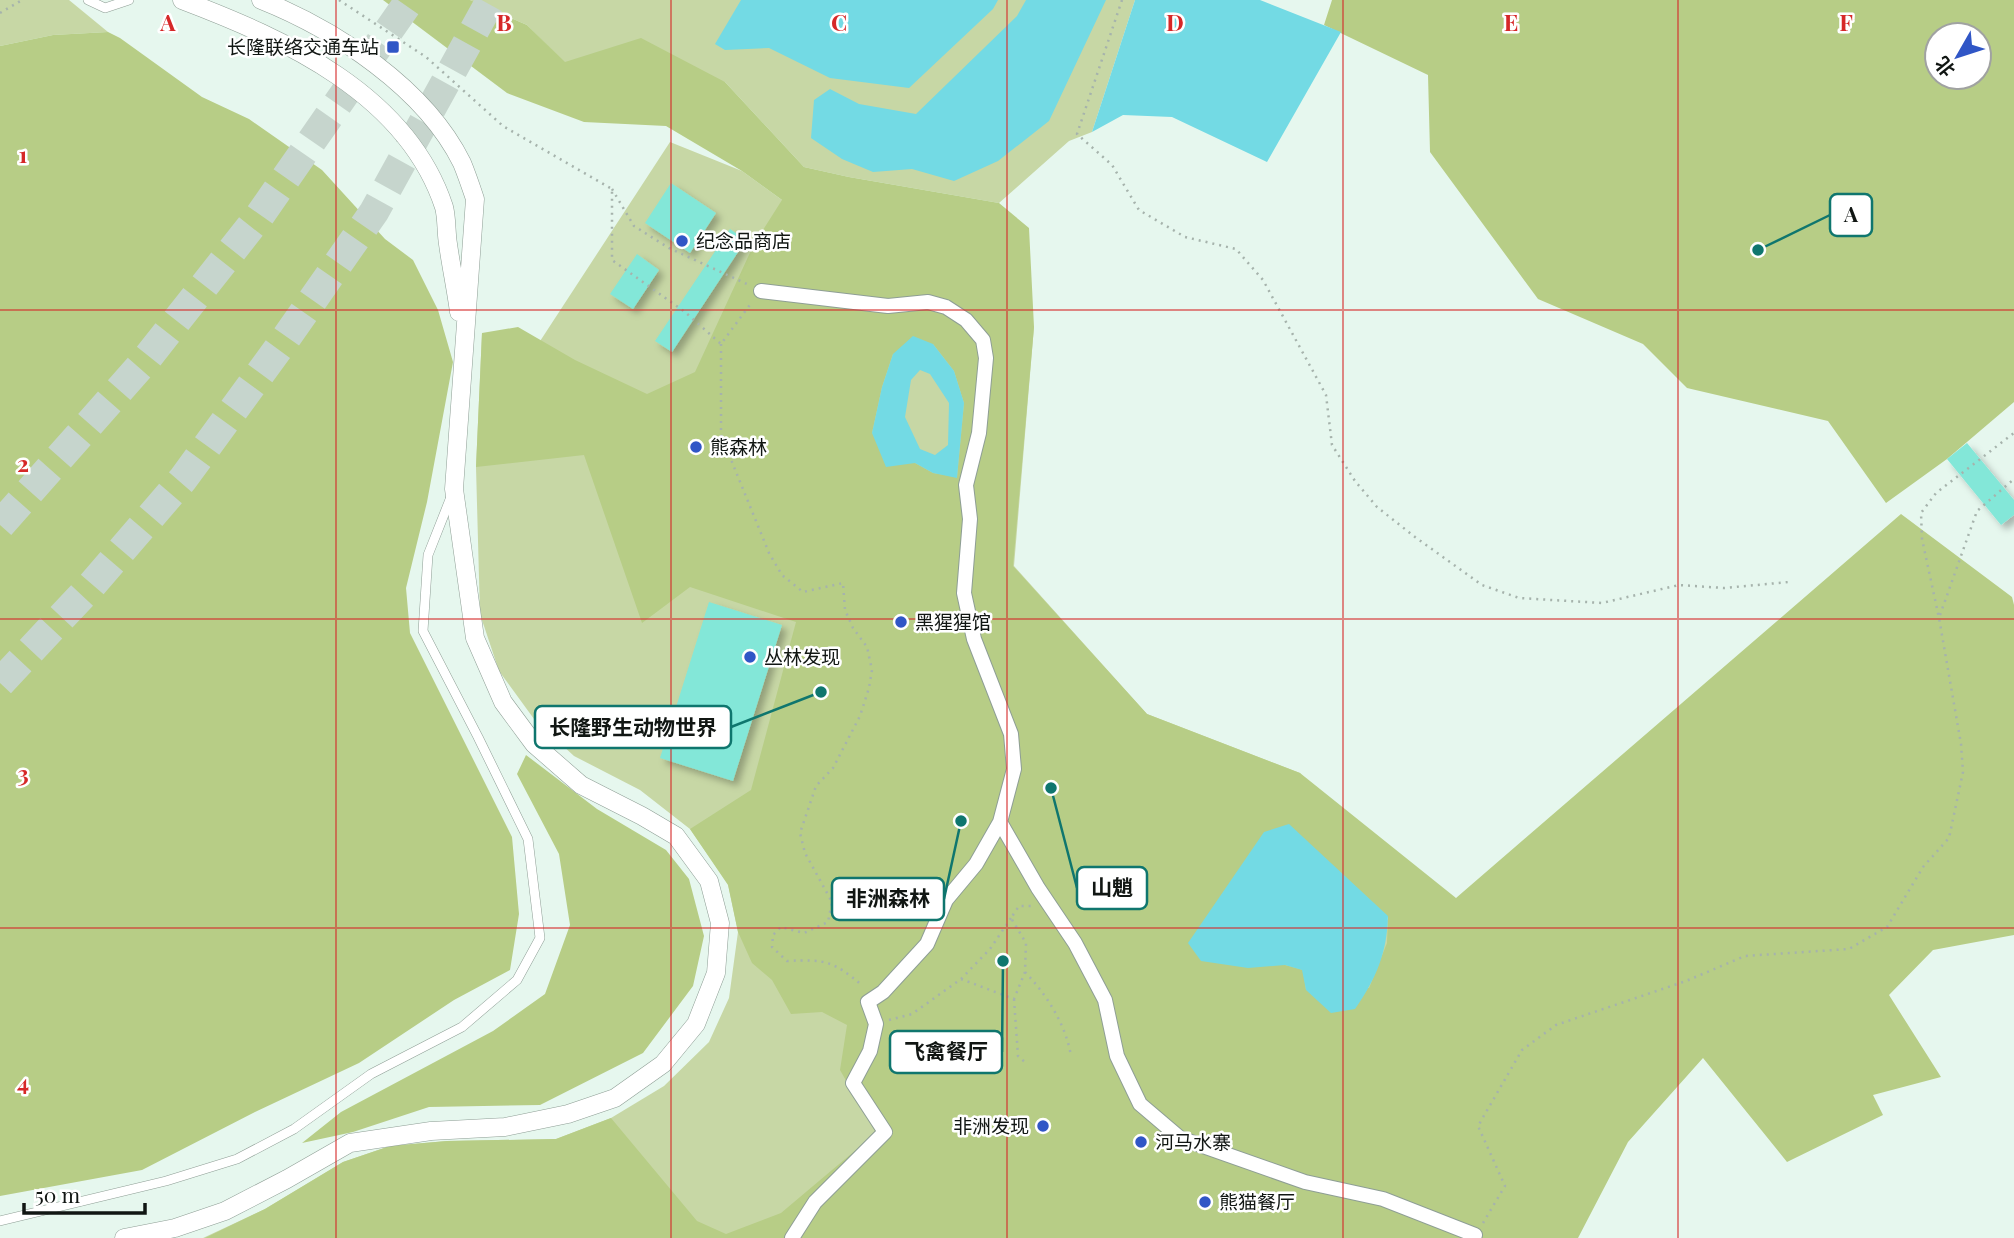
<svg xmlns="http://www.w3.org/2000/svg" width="2014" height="1238" viewBox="0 0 2014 1238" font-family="'Playfair Display','Noto Sans SC',serif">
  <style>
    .green { fill: #c7d7a5 }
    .forest { fill: #b7cd86; fill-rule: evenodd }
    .water { fill: #73dae4; fill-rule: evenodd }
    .building { fill: #83e7d8; filter: url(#shadow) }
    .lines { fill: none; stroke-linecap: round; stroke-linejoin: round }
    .trunk-tunnel { stroke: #c6d5cd; stroke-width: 30; stroke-dasharray: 30 15; stroke-linecap: butt }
    .service-casing { stroke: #8e9e95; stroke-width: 10 }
    .pedestrian-casing { stroke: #8e9e95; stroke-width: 16 }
    .minor-casing { stroke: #8e9e95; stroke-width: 19 }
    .path { stroke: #a6b3ac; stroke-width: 2.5; stroke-dasharray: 2 5; stroke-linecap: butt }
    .service { stroke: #fff; stroke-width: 9 }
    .pedestrian { stroke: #fff; stroke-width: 14 }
    .minor { stroke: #fff; stroke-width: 18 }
    .grid { fill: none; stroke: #d62828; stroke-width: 2; stroke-opacity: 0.55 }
    .poi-dot { fill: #3056c6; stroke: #fff; stroke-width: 2.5 }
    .labels { text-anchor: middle; stroke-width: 5; stroke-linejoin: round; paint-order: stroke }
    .poi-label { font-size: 19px; fill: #111613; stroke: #fff; text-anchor: start }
    .grid-label { font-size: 23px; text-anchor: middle; font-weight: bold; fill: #d62828; stroke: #fff; stroke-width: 5; stroke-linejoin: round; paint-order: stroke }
    .leader { fill: none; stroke: #0f766e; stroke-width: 2.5 }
    .callout-dot { fill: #0f766e; stroke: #fff; stroke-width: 2.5 }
    .callout { fill: #fff; stroke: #0f766e; stroke-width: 2.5 }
    .callout-label { font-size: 21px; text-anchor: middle; font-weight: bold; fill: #111613 }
  </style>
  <defs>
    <filter id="shadow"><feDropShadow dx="5" dy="5" stdDeviation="3.5" flood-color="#0004"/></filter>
  </defs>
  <rect width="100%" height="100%" fill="#e6f7ee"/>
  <!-- green -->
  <path class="green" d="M0 0H69L108 32 53 35 0 46Z
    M470 0H1135L1092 132 1069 141 999 203 849 177 804 167 725 82 565 63 527 25Z
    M670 142 742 171 848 248 1003 290 1034 327 1014 566 1147 714 1300 773 1578 1238H203L265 1209 343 1162 390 1146 447 1141 556 1139 611 1118 664 1086 709 1042 729 998 738 932 728 884 690 829 640 790 574 756 534 719 499 671 480 614 476 467 482 333 531 355Z"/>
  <!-- forest -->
  <path class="forest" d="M383 0H470L527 25 565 62 641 38 725 82 804 167 849 177 999 203 1029 228 1034 327 1013 566 1147 714 1300 773 1456 898 1901 514 2012 597 2014 605V935L1933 950 1889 995 1941 1077 1873 1095 1883 1115 1787 1162 1703 1058 1628 1142 1578 1238H205L265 1209 343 1162 390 1146 447 1141 556 1139 611 1118 697 1221 726 1234 781 1213 876 1133 840 1070 847 1025 822 1012 791 1014 772 980 752 963 738 932 728 885 690 829 751 790 796 622 690 587 642 623 584 455 476 467 482 333 518 327 575 360 647 394 695 372 754 244 782 200 742 171 666 126 584 122 507 93ZM933 344 954 371 964 403 957 477 933 473 915 463 872 433 882 387 893 354ZM1359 890 1388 917 1387 943 1369 988 1306 990 1303 970 1285 965Z
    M1332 0H2014V402L1947 459 1886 503 1828 421 1687 388 1643 344 1538 299 1430 152 1428 75 1324 25ZM1937 35H1979V77H1937Z
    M108 32 120 38 202 97 249 119 322 170 385 239 413 260 438 310 453 362 427 502 406 588 410 633 512 837 519 914 510 970 454 1000 359 1063 255 1112 142 1170 0 1196V46L53 35Z
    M526 755 597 809 666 850 689 879 704 936 693 986 643 1053 540 1105 429 1107 353 1132 302 1143 341 1112 493 1031 545 994 570 925 559 854 517 774Z"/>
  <!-- water -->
  <path class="water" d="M741 0H998L993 9 909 88 830 78 769 48 725 50 715 44Z
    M1026 0H1106L1049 121 998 161 954 181 912 169 873 172 842 159 811 138 814 100 830 89 859 104 916 114 1017 16Z
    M1135 0H1260L1341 32 1267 162 1172 117 1123 115 1092 132Z
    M913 336 933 344 954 371 964 403 957 478 933 473 915 463 886 467 872 433 882 387 893 354ZM920 370 930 374 949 403 948 445 935 455 920 449 905 417 911 380Z
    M1289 824 1388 916C1387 953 1376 979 1355 1009L1331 1013 1306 990 1302 970 1285 965 1248 968 1201 961 1188 943 1264 832Z"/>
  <!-- building -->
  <path class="building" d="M671 183 716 213 690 253 645 223Z
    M730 229 746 240 672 352 655 341Z
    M637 254 659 270 633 309 610 294Z
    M1967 443 2014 500V515L2001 525 1947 459Z
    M709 602 782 625 733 781 660 758Z"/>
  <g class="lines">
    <!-- trunk-tunnel -->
    <path class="trunk-tunnel" d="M0 525 144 362 260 215 410 0
      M0 683 90 587 183 479 286 338 374 212 491 0"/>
    <!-- service casing -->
    <g class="service-casing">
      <path id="service" d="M88 0 105 8 129 0
        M0 1221 166 1181 237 1159 294 1129 371 1074 462 1027 517 980 540 938 528 839 478 737 423 631 428 555 451 497"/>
    </g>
    <!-- pedestrian casing -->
    <g class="pedestrian-casing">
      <path id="pedestrian" d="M761 291 888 306 928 302 946 307 966 320 983 340 986 358 979 433 966 485 970 519 964 593 974 639 1011 734 1014 769 1000 822 976 864 946 900 927 944 883 992 868 1002 876 1024 870 1051 853 1083 885 1132 815 1202 792 1238
        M1000 822 1038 888 1075 943 1105 1000 1117 1056 1140 1104 1180 1138 1305 1182 1383 1199 1475 1235 1473 1238"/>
    </g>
    <!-- minor casing -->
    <g class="minor-casing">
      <path id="minor" d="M182 0C285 39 407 94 444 207 447 218 446 232 448 244 451 266 456 289 459 312
        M124 1238 175 1228 225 1211 287 1179 350 1143 431 1131 505 1127 568 1114 615 1098 663 1064 696 1024 716 973 720 923 709 881 676 836 642 816 581 785 534 744 503 702 475 638 454 489 475 199C471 187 467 175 462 163 425 88 336 30 261 0"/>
    </g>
    <!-- path -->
    <path class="path" d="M339 0 426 57 503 126 612 189V260L685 312 721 344 752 302
      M1122 0 1077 134 1112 165 1139 210 1185 237 1236 249 1263 280 1326 395 1332 445 1355 481 1377 507 1415 537 1482 585 1519 598 1602 603 1679 585 1724 588 1789 582
      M0 13 22 0
      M612 189 634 226 669 248 749 285
      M721 344V435L769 553 782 575 803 592 843 583 845 610 853 628 867 647 872 670 869 688 860 716 833 768 816 786 800 833 805 853 832 902 828 922 804 933 781 927 773 935 772 947 787 961C826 959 833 961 863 986
      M1940 615 1977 511 2014 479
      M1025 972C1047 995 1066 1025 1071 1056
      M961 979 990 949 1011 918
      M1014 999 1018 1056 1027 1064
      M889 1020 912 1014 961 979 1014 999 1025 972 1026 943 1011 918 1019 906H1033
      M1483 1223 1505 1186 1478 1126 1522 1050 1556 1025 1686 981 1745 956 1849 949 1887 927 1923 867 1949 838 1963 772 1961 744 1939 618 1922 539 1921 513 1936 493 2014 433"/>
    <!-- service -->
    <use href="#service" class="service"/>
    <!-- pedestrian -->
    <use href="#pedestrian" class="pedestrian"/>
    <!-- minor -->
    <use href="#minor" class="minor"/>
  </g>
  <!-- grid -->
  <path class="grid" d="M336 0V1238M671 0V1238M1007 0V1238M1343 0V1238M1678 0V1238M0 310H2014M0 619H2014M0 928H2014"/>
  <!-- markers -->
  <g class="poi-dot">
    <rect x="386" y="40" width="14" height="14" rx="3.5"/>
    <circle cx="682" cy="241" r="7"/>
    <circle cx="696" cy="447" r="7"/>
    <circle cx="901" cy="622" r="7"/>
    <circle cx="750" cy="657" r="7"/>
    <circle cx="1043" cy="1126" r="7"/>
    <circle cx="1141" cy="1142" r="7"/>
    <circle cx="1205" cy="1202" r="7"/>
  </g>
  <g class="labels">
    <!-- poi labels -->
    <g class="poi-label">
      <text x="379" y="54" text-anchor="end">长隆联络交通车站</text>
      <text x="696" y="248">纪念品商店</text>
      <text x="710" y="454">熊森林</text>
      <text x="915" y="629">黑猩猩馆</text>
      <text x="764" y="664">丛林发现</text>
      <text x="1029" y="1133" text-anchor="end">非洲发现</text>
      <text x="1155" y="1149">河马水寨</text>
      <text x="1219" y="1209">熊猫餐厅</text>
    </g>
  </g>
  <g class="grid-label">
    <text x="168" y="31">A</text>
    <text x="504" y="31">B</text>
    <text x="839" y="31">C</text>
    <text x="1175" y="31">D</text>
    <text x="1511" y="31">E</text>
    <text x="1846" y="31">F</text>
    <text x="23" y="163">1</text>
    <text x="23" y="472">2</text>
    <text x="23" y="782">3</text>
    <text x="23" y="1091">4</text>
  </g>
  <!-- callouts -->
  <path class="leader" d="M1758 250L1830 215M821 692L731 727M1051 788L1077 888M961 821L944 899M1003 961L1002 1052"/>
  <g class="callout-dot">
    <circle cx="1758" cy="250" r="7"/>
    <circle cx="821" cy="692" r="7"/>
    <circle cx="1051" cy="788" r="7"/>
    <circle cx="961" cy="821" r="7"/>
    <circle cx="1003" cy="961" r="7"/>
  </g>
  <g class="callout">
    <rect x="1830" y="194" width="42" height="42" rx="7"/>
    <rect x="535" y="706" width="196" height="42" rx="7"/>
    <rect x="1077" y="867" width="70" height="42" rx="7"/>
    <rect x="832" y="878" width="112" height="42" rx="7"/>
    <rect x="890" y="1031" width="112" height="42" rx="7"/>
  </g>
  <g class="callout-label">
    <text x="1851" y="222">A</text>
    <text x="633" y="735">长隆野生动物世界</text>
    <text x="1112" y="895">山魈</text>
    <text x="888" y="906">非洲森林</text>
    <text x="946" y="1059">飞禽餐厅</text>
  </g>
  <!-- north arrow -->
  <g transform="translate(1958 56) rotate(231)"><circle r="33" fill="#ffffff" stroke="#a0a2a1" stroke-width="2"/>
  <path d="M0-5L12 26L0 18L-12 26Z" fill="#3056c6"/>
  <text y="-10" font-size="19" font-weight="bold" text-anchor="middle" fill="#111613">北</text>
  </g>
  <!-- scale -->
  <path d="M24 1203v10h121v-10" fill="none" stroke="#111613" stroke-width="3.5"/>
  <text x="35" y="1203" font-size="21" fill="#111613" stroke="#ffffff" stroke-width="5" paint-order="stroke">50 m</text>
</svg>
